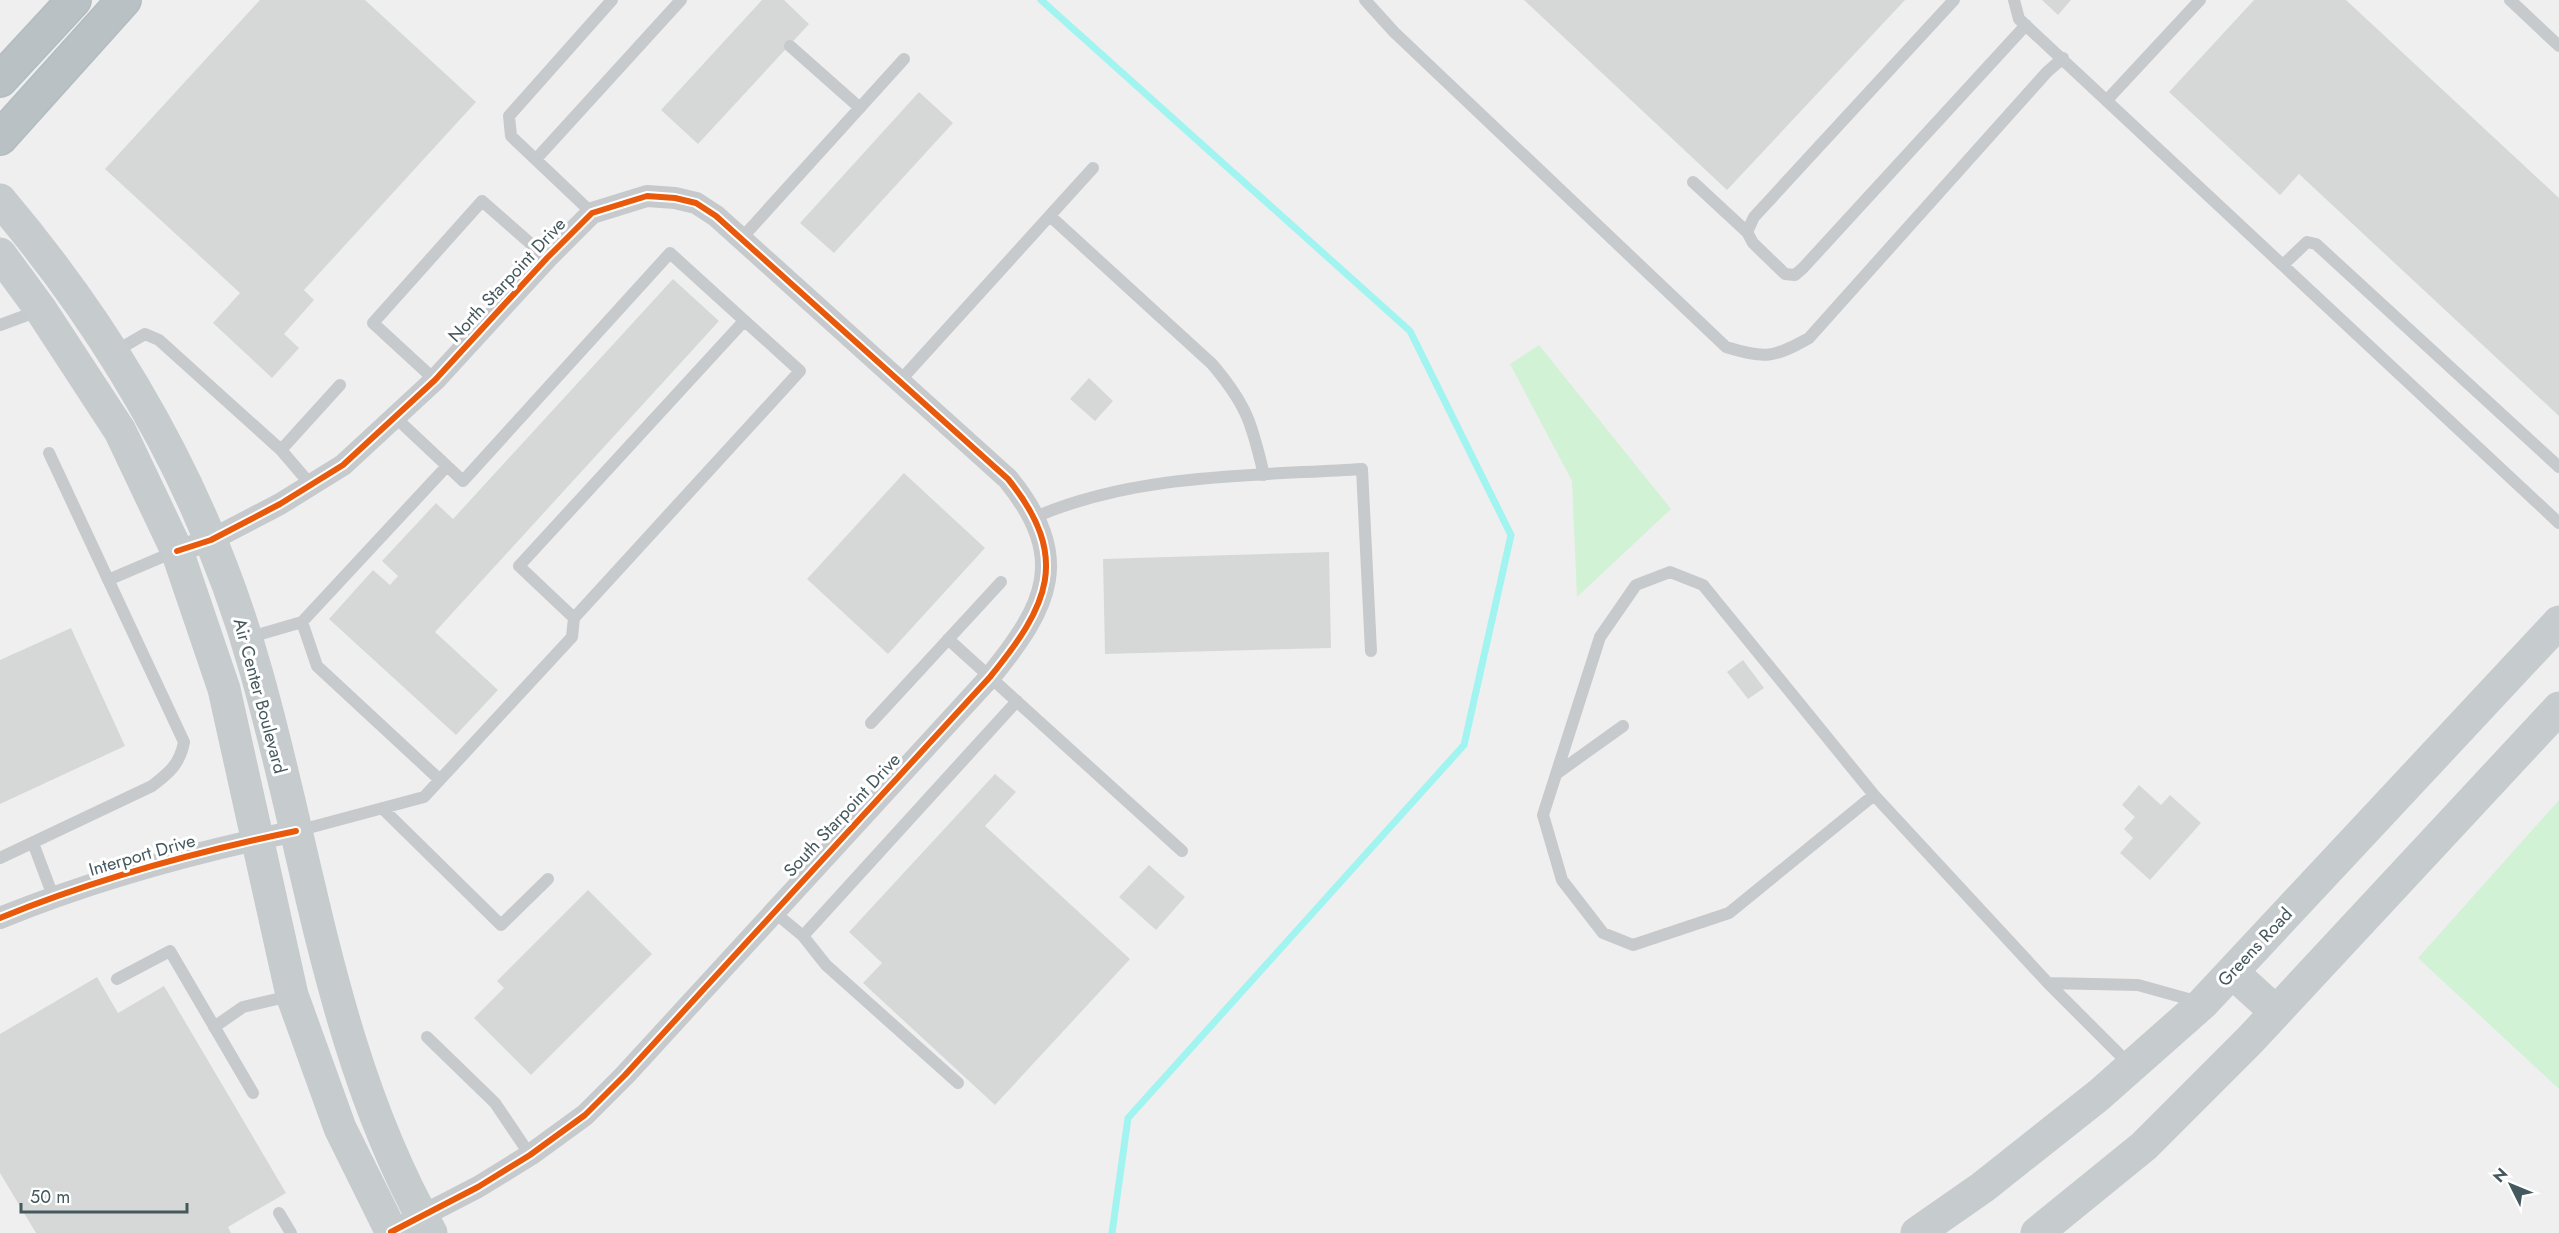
<svg xmlns="http://www.w3.org/2000/svg" width="2559" height="1233" viewBox="0 0 2559 1233" font-family="Jost,sans-serif">
  <style>
    .green { fill: #d1f2d5 }
    .lines { fill: none; stroke-linecap: round; stroke-linejoin: round }
    .stream { stroke: #a1f4f0; stroke-width: 7 }
    .building { fill: #d6d8d8 }
    .highway-casing { stroke: #b3bcc0; stroke-width: 36 }
    .lane { stroke: #c6cacc; stroke-width: 12 }
    .street { stroke: #c6cacc; stroke-width: 22 }
    .secondary { stroke: #c6cbce; stroke-width: 33 }
    .highway { stroke: #b9c1c4; stroke-width: 33 }
    .cycleway-casing { stroke: #fff; stroke-width: 10 }
    .cycleway { stroke: #e8590c; stroke-width: 6 }
    .labels { text-anchor: middle; stroke-width: 6; stroke-linejoin: round; paint-order: stroke }
    .street-label { font-size: 18px; fill: #44585e; stroke: #fff }
  </style>
  <rect width="100%" height="100%" fill="#f0efef"/>
  <!-- green -->
  <path class="green" d="M1539 345 1671 509 1577 597 1572 481 1510 364Z
    M2559 800V1089L2418 958Z"/>
  <g class="lines">
    <!-- stream -->
    <path class="stream" d="M1041 0 1410 331 1511 535 1464 745 1128 1118 1112 1233"/>
  </g>
  <!-- building -->
  <path class="building" d="M260 0H365L476 102 304 290 314 300 284 334 299 348 272 378 213 323 240 293 105 169Z
    M762 0H784L809 24 698 144 661 110Z
    M1524 0H1905L1727 190Z
    M2042 0H2071L2058 15Z
    M2254 0H2346L2559 198V416L2299 174 2280 195 2169 92Z
    M919 92 953 123 834 253 800 223Z
    M673 279 719 321 435 632 498 690 456 735 329 619 373 570 390 585 398 576 382 561 436 503 453 519Z
    M1089 378 1113 401 1095 421 1070 399Z
    M904 473 985 548 888 654 807 579Z
    M1329 552 1331 648 1105 654 1103 559Z
    M71 628 125 746 0 804V660Z
    M1743 660 1764 688 1748 699 1727 672Z
    M995 774 1016 792 985 826 1130 959 995 1105 863 983 882 963 849 932Z
    M2139 785 2161 805 2170 795 2201 823 2150 880 2120 853 2133 838 2124 829 2135 817 2122 805Z
    M1149 865 1185 897 1156 930 1119 897Z
    M588 890 652 954 531 1075 474 1018 504 988 497 981Z
    M97 977 118 1013 164 986 286 1193 228 1227 231 1233H36L0 1173V1034Z"/>
  <g class="lines">
    <!-- highway casing -->
    <g class="highway-casing">
      <path id="highway" d="M0 80 74 0
        M0 138 124 0"/>
    </g>
    <!-- lane -->
    <path class="lane" d="M1365 0 1394 32 1726 347C1765 359 1774 358 1809 338L2047 72 2063 58
      M1954 0 1754 217 1747 232 1753 243 1785 274 1795 275 1803 268 2026 25
      M2014 0 2019 19 2559 523
      M2510 0 2559 46
      M790 46 860 108
      M2107 100 2200 0
      M537 158 681 0
      M1693 182 1747 232
      M592 213 511 136 509 116 612 0
      M1050 216 1212 364C1247 405 1252 424 1264 475
      M741 239 904 59
      M2283 265 2307 242 2316 244 2559 467
      M0 325 38 311
      M114 352 145 334 159 340 281 450 311 485
      M435 380 373 323 482 201 547 258
      M899 382 1093 168
      M281 450 340 385
      M1035 517C1137 473 1253 476 1362 469L1371 651
      M108 580 176 551
      M574 618 519 566 744 321
      M302 622 317 666 440 780
      M247 638 302 622 447 466
      M948 639 1182 851
      M871 723 1001 582
      M1556 774 1623 726
      M1874 795 1729 913 1633 945 1603 933 1562 880 1543 815 1600 637 1636 585 1670 572 1703 585 1874 795 2048 983 2130 1065
      M382 808 501 925 548 879
      M297 831 424 797 572 637 574 618 800 371 670 253 463 481 396 418
      M33 843 53 896
      M0 858 152 786C169 773 180 764 184 742L49 453
      M774 912 803 936 826 965 958 1083
      M803 936 1017 701
      M117 979 170 951 253 1093
      M2048 983 2138 985 2199 1002
      M214 1027 243 1007 290 996
      M427 1037 495 1103 530 1155
      M279 1213 291 1233"/>
    <!-- street -->
    <path class="street" d="M177 551 211 540 280 504 343 465 435 380 547 258 592 213 647 196 675 198 696 203 716 216 1008 479C1072 558 1048 606 990 677L625 1075 585 1115 530 1155 478 1187 391 1232
      M0 918C95 879 195 852 296 831"/>
    <!-- secondary -->
    <path class="secondary" d="M0 200C117 338 207 496 256 671 310 860 332 1060 431 1233
      M0 254 41 310 120 431 177 551 224 689 292 995 340 1128 392 1233
      M2232 972 2276 1012
      M1917 1233 1983 1187 2099 1095 2203 1003 2559 622
      M2037 1233 2144 1146 2250 1040 2559 708"/>
    <!-- highway -->
    <use href="#highway" class="highway"/>
    <!-- cycleway casing -->
    <g class="cycleway-casing">
      <path id="cycleway" d="M177 551 211 540 280 504 343 465 435 380 547 258 592 213 647 196 675 198 696 203 716 216 1008 479C1072 558 1048 606 990 677L625 1075 585 1115 530 1155 478 1187 391 1232
        M0 918C95 879 195 852 296 831"/>
    </g>
    <!-- cycleway -->
    <use href="#cycleway" class="cycleway"/>
  </g>
  <g class="labels">
    <!-- street labels -->
    <g class="street-label">
      <text transform="translate(507 280) rotate(-47)" y="6">North Starpoint Drive</text>
      <text transform="translate(260 696) rotate(75)" y="6">Air Center Boulevard</text>
      <text transform="translate(842 815) rotate(-47)" y="6">South Starpoint Drive</text>
      <text transform="translate(142 855) rotate(-16)" y="6">Interport Drive</text>
      <text transform="translate(2255 947) rotate(-47)" y="6">Greens Road</text>
    </g>
  </g>
  <!-- north arrow -->
  <g transform="translate(2511 1185) rotate(313)" stroke="#ffffff" stroke-width="4.5" paint-order="stroke">
  <path d="M0-4.5L10 22L0 15L-10 22Z" fill="#44585e"/>
  <text y="-9" font-size="16" font-weight="bold" text-anchor="middle" fill="#44585e">N</text>
  </g>
  <!-- scale -->
  <path d="M21 1203v9h166v-9" fill="none" stroke="#44585e" stroke-width="3"/>
  <text x="30" y="1203" font-size="18" fill="#44585e" stroke="#ffffff" stroke-width="4.5" paint-order="stroke">50 m</text>
</svg>
